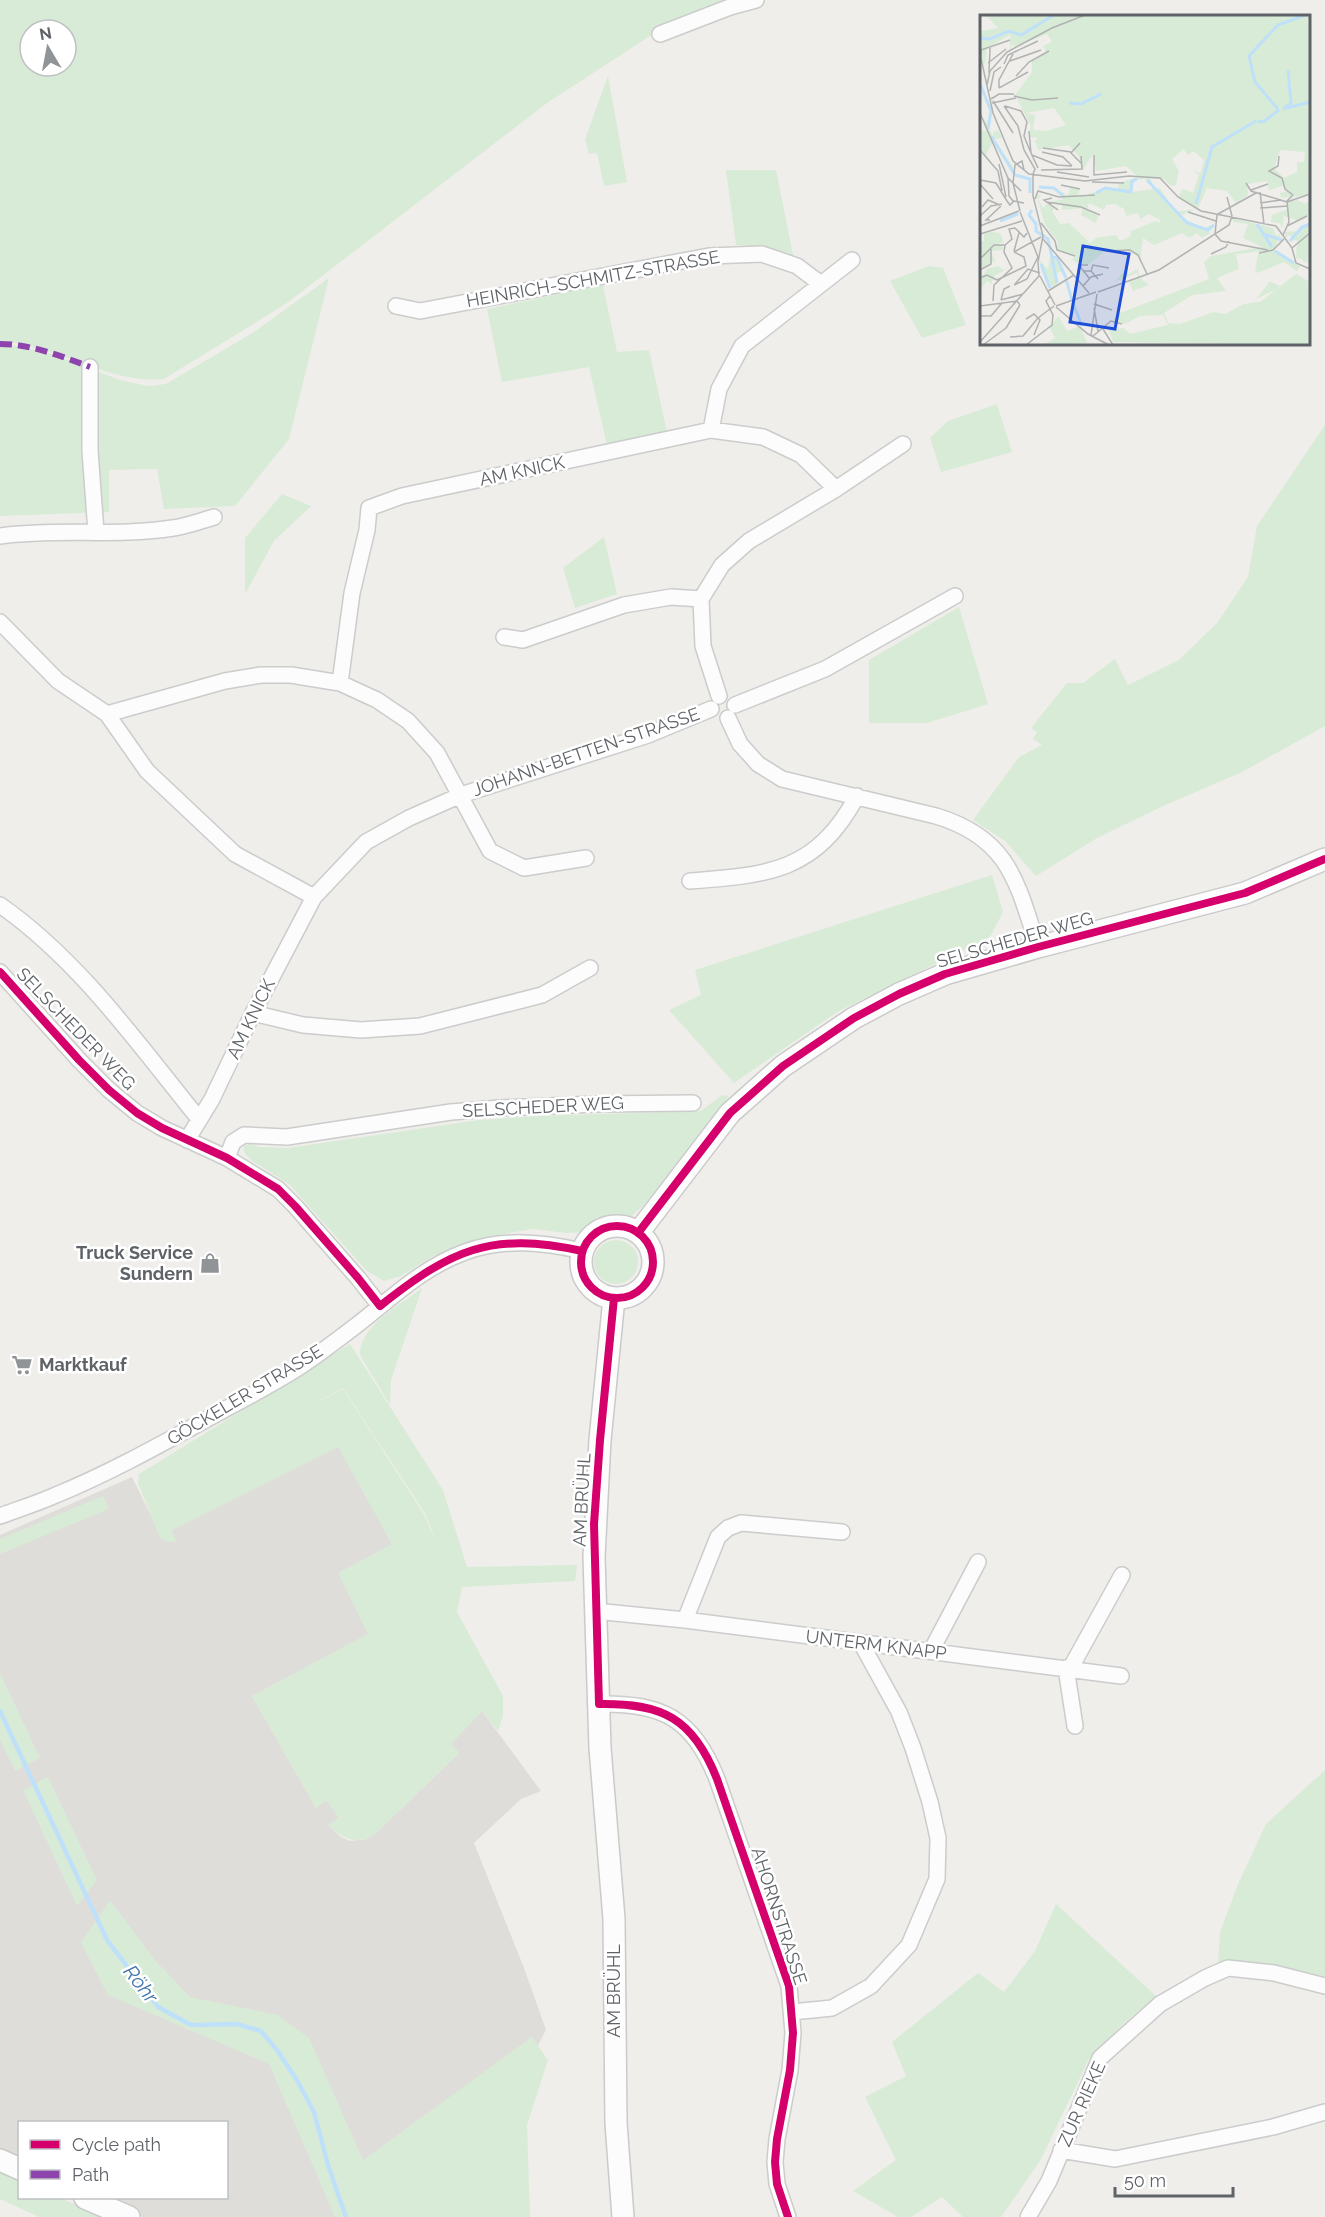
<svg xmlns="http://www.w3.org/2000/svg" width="1325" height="2217" viewBox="0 0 1325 2217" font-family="Raleway,sans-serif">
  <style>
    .industrial { fill: #dfddda }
    .green { fill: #d8ebd6; fill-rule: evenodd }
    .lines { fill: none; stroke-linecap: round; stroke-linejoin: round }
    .stream { stroke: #bfe0f9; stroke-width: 4.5 }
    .street-casing { stroke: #cbcccc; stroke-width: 18 }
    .secondary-casing { stroke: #cacacb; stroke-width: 24 }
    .street { stroke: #fdfcfc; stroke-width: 15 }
    .secondary { stroke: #fdfcfc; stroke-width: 21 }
    .quiet { stroke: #8e44ad; stroke-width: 6; stroke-dasharray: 12 6; stroke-linecap: butt }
    .cycleway-casing { stroke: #fff; stroke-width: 11 }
    .cycleway { stroke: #d6006c; stroke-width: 8 }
    .labels { text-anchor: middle; stroke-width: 5; stroke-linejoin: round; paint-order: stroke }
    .street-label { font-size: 18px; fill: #5f6368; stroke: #fff }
    .poi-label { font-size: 18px; font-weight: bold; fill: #5f6368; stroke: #fff; text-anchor: end }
    .water-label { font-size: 20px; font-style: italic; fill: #4174aa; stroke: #fff }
    .inset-river { fill: none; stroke: #bfe0f9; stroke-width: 3 }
    .inset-road { fill: none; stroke: #b1b2b2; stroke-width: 1.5 }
    .view { fill: #1d4ed8; fill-opacity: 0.15; stroke: #1d4ed8; stroke-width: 3 }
    .inset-edge { fill: none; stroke: #5f6368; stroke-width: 3 }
  </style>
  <rect width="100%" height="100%" fill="#efeeea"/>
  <!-- industrial -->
  <path class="industrial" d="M339 1445 392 1544 369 1634 252 1696 316 1808 326 1800 339 1817 329 1826 341 1837 350 1841 366 1839 374 1835 459 1753 450 1744 482 1711 541 1791 521 1799 474 1843 524 1968 546 2030 538 2045 333 2213 335 2217H143L100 2198H226V2122H20L19 2160 0 2151V1535L132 1477 161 1536 171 1529Z"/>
  <!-- green -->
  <path class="green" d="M0 0H744L653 34 547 103 287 303 164 379C119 384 75 357 32 347 21 344 11 341 0 343ZM30 30H66V66H30Z
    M608 76 627 182 604 186 597 153 589 154 585 139Z
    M726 170H776L794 260 763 247 736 245Z
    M929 266 943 268 966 325 922 338 890 281Z
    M329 278 289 439 235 506 164 509 157 469 109 470V512L0 516V345H13L52 354 120 380 148 386 166 384 254 332Z
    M603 285 617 352 649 350 667 432 607 445 589 367 502 382 487 309Z
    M997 404 1012 452 941 472 930 438 948 421Z
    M1325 425V726L1242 772 1163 806 1097 838 1036 876 1005 841 973 820 1019 757 1042 745 1033 739 1037 732 1031 728 1067 683H1083L1115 659 1128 685 1179 660 1218 622 1248 577 1257 526Z
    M282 494 311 506 274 541 245 594V538Z
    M604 537 617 594 575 608 563 568Z
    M959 607 988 704 927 723H869V660Z
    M992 875 1003 912 990 937 837 1012 734 1083 669 1010 701 995 695 970Z
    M722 1095 729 1096 677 1166 643 1206 629 1218 602 1222 584 1232 567 1233 532 1229 477 1239 431 1257 401 1276 384 1281 367 1271 289 1184 251 1160 244 1152V1146L250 1144 259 1147 288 1148 479 1120 535 1116 701 1111Z
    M594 1262a22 22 0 1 1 44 0a22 22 0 1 1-44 0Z
    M422 1288 391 1380 390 1405 360 1355C359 1326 402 1304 422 1288Z
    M350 1344 443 1490 467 1567 577 1565 575 1581 462 1587 457 1612 503 1696V1716L498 1731 482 1711 451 1744 459 1753 374 1835C356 1845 344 1839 329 1826L339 1817 326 1800 316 1808 252 1696 368 1634 338 1573 392 1544 338 1447 172 1530 176 1541 169 1542 160 1538 138 1483 139 1474ZM343 1388 426 1515 438 1547 425 1516 343 1389 305 1409Z
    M103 1496 109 1509 0 1554V1539Z
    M0 1673 40 1758 15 1771 0 1740Z
    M1325 1770V1977L1254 1962 1218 1965 1220 1932 1239 1882 1266 1824Z
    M48 1777 97 1880 77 1906 23 1790Z
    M110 1900 154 1959 190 1997 278 2015 309 2038 363 2160 532 2037 548 2060 527 2125 530 2217H335L269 2064 108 1995 81 1943Z
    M1056 1904 1156 1996 1125 2022 1089 2059 1040 2161 1001 2217H963L942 2197 911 2217H898L853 2191 896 2160 865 2097 906 2076 892 2042 978 1973 1004 1992 1035 1951Z
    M0 2171 19 2179 20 2198H60L103 2217H39L0 2199Z"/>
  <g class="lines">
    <!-- stream -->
    <path class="stream" d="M0 1711 107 1940 158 2007 191 2025 237 2024 261 2031 277 2050 298 2082 314 2112 328 2165 346 2217"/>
    <!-- street casing -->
    <g class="street-casing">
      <path id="street" d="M660 34 730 7 756 0
        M396 306 420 311 709 256 762 254 797 266 821 284
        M90 367V451L96 532
        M711 430 719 389 742 346 852 260
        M0 536C57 528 116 537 173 528 187 526 200 521 214 517
        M0 622 58 681 107 714 147 771 235 854 314 897
        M504 637 523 640 624 605 671 597 701 599
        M340 683 352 593 367 530 369 508 402 496 711 430 763 437 801 455 836 489
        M719 696 703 646 701 599 722 565 749 541 836 489 903 444
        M735 705 825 669 955 596
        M107 714 225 681 261 675H291L340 683 377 700 408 721 437 753 490 851 524 868 586 858
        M728 718 740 744 750 755 758 764 782 779 936 816C1009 838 1017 882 1038 947
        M690 881C769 875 816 872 857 796
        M0 905C80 961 138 1044 199 1119
        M0 972 79 1060 109 1090 137 1113 162 1128 227 1158 278 1189 295 1206 358 1278 380 1306
        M253 1013 303 1025 361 1030 420 1026 542 995 590 968
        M187 1140 212 1099 253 1013 314 897 366 842 409 818 461 795 648 735 711 709
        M227 1158 233 1142 244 1135 287 1137 451 1112 500 1108 596 1104 693 1103
        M0 1516C19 1509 38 1503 56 1495 112 1472 165 1442 218 1413 246 1398 275 1383 301 1366 319 1354 336 1341 353 1328 390 1300 421 1268 465 1252 504 1238 543 1242 582 1251
        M595 1611 685 1620 1121 1676
        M685 1620 718 1537 728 1528 741 1523 842 1532
        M931 1651 978 1562
        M1066 1668 1075 1726
        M1070 1669 1122 1575
        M599 1704C662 1703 693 1718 717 1779L789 1986 793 2033 790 2070 777 2139 775 2162 777 2184 788 2217
        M792 2012 832 2008 871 1986 909 1945 937 1879 938 1838 930 1802 913 1748 899 1712 861 1643
        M1061 2150 1115 2159 1273 2127 1325 2112
        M1028 2217 1049 2181 1100 2058 1160 2004 1205 1978 1228 1968 1274 1973 1325 1986"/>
    </g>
    <!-- secondary casing -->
    <g class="secondary-casing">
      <path id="secondary" d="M581 1262a36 36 0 1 1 72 0a36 36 0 1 1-72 0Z
        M638 1233 730 1113 783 1066 854 1018 899 994 945 974 1038 947 1245 893 1325 859
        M614 1298 600 1440 594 1557 600 1748 614 1919 616 2123 623 2217
        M0 2160 20 2169
        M85 2198 129 2217"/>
    </g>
    <!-- street -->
    <use href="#street" class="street"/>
    <!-- secondary -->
    <use href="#secondary" class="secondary"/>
    <!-- quiet -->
    <path class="quiet" d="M0 344C31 344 61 356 90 367"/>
    <!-- cycleway casing -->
    <g class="cycleway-casing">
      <path id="cycleway" d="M0 972 79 1060 109 1090 137 1113 162 1128 227 1158 278 1189 295 1206 358 1278 380 1306C451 1250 490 1231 582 1251
        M581 1262a36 36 0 1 1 72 0a36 36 0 1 1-72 0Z
        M638 1233 730 1113 783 1066 854 1018 899 994 945 974 1038 947 1245 893 1325 859
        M614 1298 600 1440 594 1524 599 1704C662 1703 693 1718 717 1779L789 1986 793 2033 790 2070 777 2139 775 2162 777 2184 788 2217"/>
    </g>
    <!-- cycleway -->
    <use href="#cycleway" class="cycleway"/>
  </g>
  <!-- icons -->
  <defs>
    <g id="shop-bare" transform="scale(1.62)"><path d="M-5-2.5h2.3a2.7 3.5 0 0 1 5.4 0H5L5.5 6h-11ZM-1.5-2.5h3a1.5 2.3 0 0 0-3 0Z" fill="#919496" stroke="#fff" stroke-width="2.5" paint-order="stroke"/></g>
    <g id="supermarket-bare" transform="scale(1.62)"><path d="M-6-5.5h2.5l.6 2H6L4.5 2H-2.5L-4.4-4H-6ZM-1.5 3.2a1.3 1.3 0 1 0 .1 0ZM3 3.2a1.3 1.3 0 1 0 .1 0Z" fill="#919496" stroke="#fff" stroke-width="2.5" paint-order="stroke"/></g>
  </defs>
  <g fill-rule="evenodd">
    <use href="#shop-bare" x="210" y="1263"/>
    <use href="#supermarket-bare" x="22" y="1365"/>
  </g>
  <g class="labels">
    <!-- street labels -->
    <g class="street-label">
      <text transform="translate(593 279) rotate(-10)" y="6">HEINRICH-SCHMITZ-STRASSE</text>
      <text transform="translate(522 471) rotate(-12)" y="6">AM KNICK</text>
      <text transform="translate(586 752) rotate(-19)" y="6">JOHANN-BETTEN-STRASSE</text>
      <text transform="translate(1015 940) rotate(-16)" y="6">SELSCHEDER WEG</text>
      <text transform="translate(251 1019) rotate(-64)" y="6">AM KNICK</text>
      <text transform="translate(76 1029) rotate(46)" y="6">SELSCHEDER WEG</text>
      <text transform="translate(543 1107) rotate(-3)" y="6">SELSCHEDER WEG</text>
      <text transform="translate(245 1395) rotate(-31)" y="6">GÖCKELER STRASSE</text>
      <text transform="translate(582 1500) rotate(-87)" y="6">AM BRÜHL</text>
      <text transform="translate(876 1645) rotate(7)" y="6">UNTERM KNAPP</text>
      <text transform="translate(779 1916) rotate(72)" y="6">AHORNSTRASSE</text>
      <text transform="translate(614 1991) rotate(-90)" y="6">AM BRÜHL</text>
      <text transform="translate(1082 2104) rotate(-66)" y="6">ZUR RIEKE</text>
    </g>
    <!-- poi labels -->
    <g class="poi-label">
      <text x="193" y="1259">Truck Service<tspan x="193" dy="21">Sundern</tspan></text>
      <text x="39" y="1371" text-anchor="start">Marktkauf</text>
    </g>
    <!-- water labels -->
    <g class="water-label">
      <text transform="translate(141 1984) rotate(52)" y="7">Röhr</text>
    </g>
  </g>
  <!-- overview -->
  <g transform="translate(980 15)">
    <rect width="330" height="330" fill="#efeeea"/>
    <path d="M6 0H330V249L324 246 325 250 322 244 316 243 317 225 307 226 313 224 309 220 305 223V217L317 216 328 208V201L319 206 304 201 302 213 300 208 291 207 292 200 308 194V187L317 185 325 189 329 186 328 180 301 183 300 178 307 176 304 170 289 175 287 166 267 169 268 180 256 188 247 176 227 173 218 193 198 182 203 174 213 178 219 160 213 155 221 158 224 145 213 136 208 140 204 134 192 144 199 156 196 170 191 171 184 164H170L174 171 165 164 153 165 152 177 180 173 195 197 216 194 199 201 223 213 234 210 228 216 231 218 222 223 217 218 209 223 202 218 174 230 163 223 160 249 159 242 148 235 125 236 108 250 95 247 92 244 95 242 77 235 78 227 65 210 56 179 61 181 58 184 63 193 67 189 77 192 72 196 80 209 89 208 110 228 116 223 136 220 140 226 151 221V216L176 206 180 208V205L169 199 160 204 158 198 146 201 144 194 135 189 126 190 124 195 109 188 107 195 118 201 116 208 101 200 103 193 82 195V189L70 187 83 184 76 173 88 181 90 173 99 174 98 181H104L127 172 137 176 139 168 158 162 146 151 116 156 113 139 103 155 99 142 89 130 58 135 55 126 58 123 49 122 51 111 35 80 52 57V45L66 37 63 31 72 27 67 19 34 32 33 29 30 34V20L7 33 4 51 0 42V16L18 13ZM74 93 86 110 66 116 53 115 55 100 46 98ZM300 135 325 137 324 147H317V157L304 163 294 153ZM11 95 8 112 14 123 13 117 18 115 22 123 14 124 33 152V158L13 127 6 139 11 148 12 151 0 135V115L6 116 0 98 7 108ZM253 203 293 213 296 221 301 218 294 235 320 251 317 256 304 247 278 258 275 256 278 239 284 236 256 239 259 254 237 263 246 276 212 280 184 298 188 308 200 309 234 297 245 299 264 289 280 287 316 259 328 266 330 263V330L133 327 129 315 143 313 150 319 188 310 183 300 160 301 145 309 133 305 140 298 229 264 224 247 231 241 282 232 263 223 268 209 253 207ZM11 217 20 218 24 228H17L23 230V235L10 236 16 247 12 246 1 254 3 261 7 254 18 251 24 255 31 252 14 261 11 269 7 266 1 274 0 245 4 243H0V227L4 226V219ZM71 237 83 253 92 283 82 256 74 259 78 268 73 272 66 264 59 245 68 254ZM147 253 148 259 158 254 159 262 169 270 153 276 149 267 158 263 157 258 134 267ZM290 266 301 272 274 285 278 282ZM78 301 87 316 100 311 107 328 63 330 75 323 70 313Z" fill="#d8ebd6" fill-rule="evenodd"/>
    <path class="inset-river" d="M0 23 10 24 29 16 41 20 74 0M0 69 11 96 8 114M89 88 101 89 121 79M304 93 311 88 308 55M298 94 275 67 269 41 298 10 325 0M303 94 330 87M277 106 283 107 299 95M11 121 35 160 50 164V178M167 165 207 208 228 215 234 210M59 172 74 173 83 181M116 178 125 173 151 177 152 166 157 164M216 189 232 132 276 106M52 195 49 200 56 209V216L68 224 72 242 77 243 86 263M20 206 38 199M277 209 292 232M283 219 302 225M310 226 322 212 330 209M295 236 314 248M72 243 77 268M61 249 70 273M86 264 92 285M93 288 102 311"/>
    <path class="inset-road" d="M0 39 13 98 33 146 49 159 105 166 149 161 180 163 198 182 221 196 296 211 312 233 330 218M1 41V35L30 25M30 46 61 35M8 48 26 34M24 49 28 40 58 26M9 58 10 33M36 61 49 47 69 36M7 70 10 56 27 37 72 13 105 0M19 73V65L33 39M19 73 48 57M10 76 14 57 21 52M34 81 52 85 78 83M11 84 19 79H34M13 86 33 118M12 88 36 83M24 91 38 111 44 135 55 154 53 159M25 91 41 96 47 107 44 121 51 138M0 98 28 163 41 176M49 116 51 138 58 153M100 128 91 138 101 148M63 133 91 137M0 135 18 156 22 176M62 137 83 142 92 151M52 140 77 150 92 151M114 140V160L147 157M299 141 298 151 289 156 302 163 305 174 313 180M19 149 26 182M61 155 102 154 101 141M77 157 109 162M28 163 29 181 33 186M0 165 16 168 27 186M112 167 144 168M266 168 271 176 307 187M0 169 13 184M81 170 100 174M271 175 288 169M280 177 284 209M72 183 64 185 78 195M55 184 58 176 79 182 115 180M27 186 30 190 34 186 44 188M66 187 101 192 120 200M307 187 330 179M280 188 301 185M2 192 8 185 20 190M280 193 308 191M40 196 33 168 35 150 42 146 44 155M208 197 236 206M238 199 276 178M0 201 11 191 22 189M10 205H6L21 191M61 208 75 226M0 211 39 196M307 211 327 201M0 219 42 206M235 219 241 226 288 235M235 219 237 200M303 220 309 207 307 186 313 180M63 224 109 278M75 226 77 235 95 241M25 230 32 224 29 214 35 213 44 222 47 218M312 233 316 248 330 254M34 236 39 218M126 236 150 235 158 240 167 259M34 237 61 222M279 238 293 235 304 224M231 239 246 232 249 226M1 243 14 230H25M108 250H99L109 263M0 255 11 249V232M103 256H111L118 264M111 256 113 250 129 253M60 261 75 290M0 263 7 260 17 265M17 265 46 251 44 242 34 237M35 269 48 254 60 258M34 270 47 264 58 242 40 197M103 271 111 262 123 259M68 276 94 260M118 277 179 255 249 210 252 201 247 182M21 285 43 279M21 285 24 274 30 271M13 286 14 270 32 253 24 237 25 230M114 289 132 295M0 291 37 286 40 290M76 291 116 277M76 292 108 319 129 330M114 293 118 316M0 301H11L22 288M46 304 54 299 60 305 54 320M26 313 40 290M123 314 133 330M111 320 117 279M113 321 131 306 142 309M30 322 43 321 58 303 74 291M0 327 59 261 58 247 63 221 53 181V160M3 330 26 313M46 330 72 310 73 300 66 286 70 281"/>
    <path class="view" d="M103 231 149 239 135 314 90 307Z"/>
    <rect width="330" height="330" class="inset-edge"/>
  </g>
  <!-- legend -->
  <rect x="18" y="2121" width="210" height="78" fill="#ffffff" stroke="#bfc1c3" stroke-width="1.5"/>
  <rect x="30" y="2140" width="30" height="9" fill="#d6006c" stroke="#bfc1c3" stroke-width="1.5"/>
  <text x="72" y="2151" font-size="18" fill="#5f6368">Cycle path</text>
  <rect x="30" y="2170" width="30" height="9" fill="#8e44ad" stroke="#bfc1c3" stroke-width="1.5"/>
  <text x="72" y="2181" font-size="18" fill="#5f6368">Path</text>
  <!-- north arrow -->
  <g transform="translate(48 48) rotate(350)"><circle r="28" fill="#ffffff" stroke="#bfc1c3" stroke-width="1.5"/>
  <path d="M0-4.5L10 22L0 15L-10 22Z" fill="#919496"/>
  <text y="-9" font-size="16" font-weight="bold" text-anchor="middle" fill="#5f6368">N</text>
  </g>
  <!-- scale -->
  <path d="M1115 2187v9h118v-9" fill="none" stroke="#5f6368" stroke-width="3"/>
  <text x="1124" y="2187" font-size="18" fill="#5f6368" stroke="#ffffff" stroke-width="4.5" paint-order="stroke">50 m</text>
</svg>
